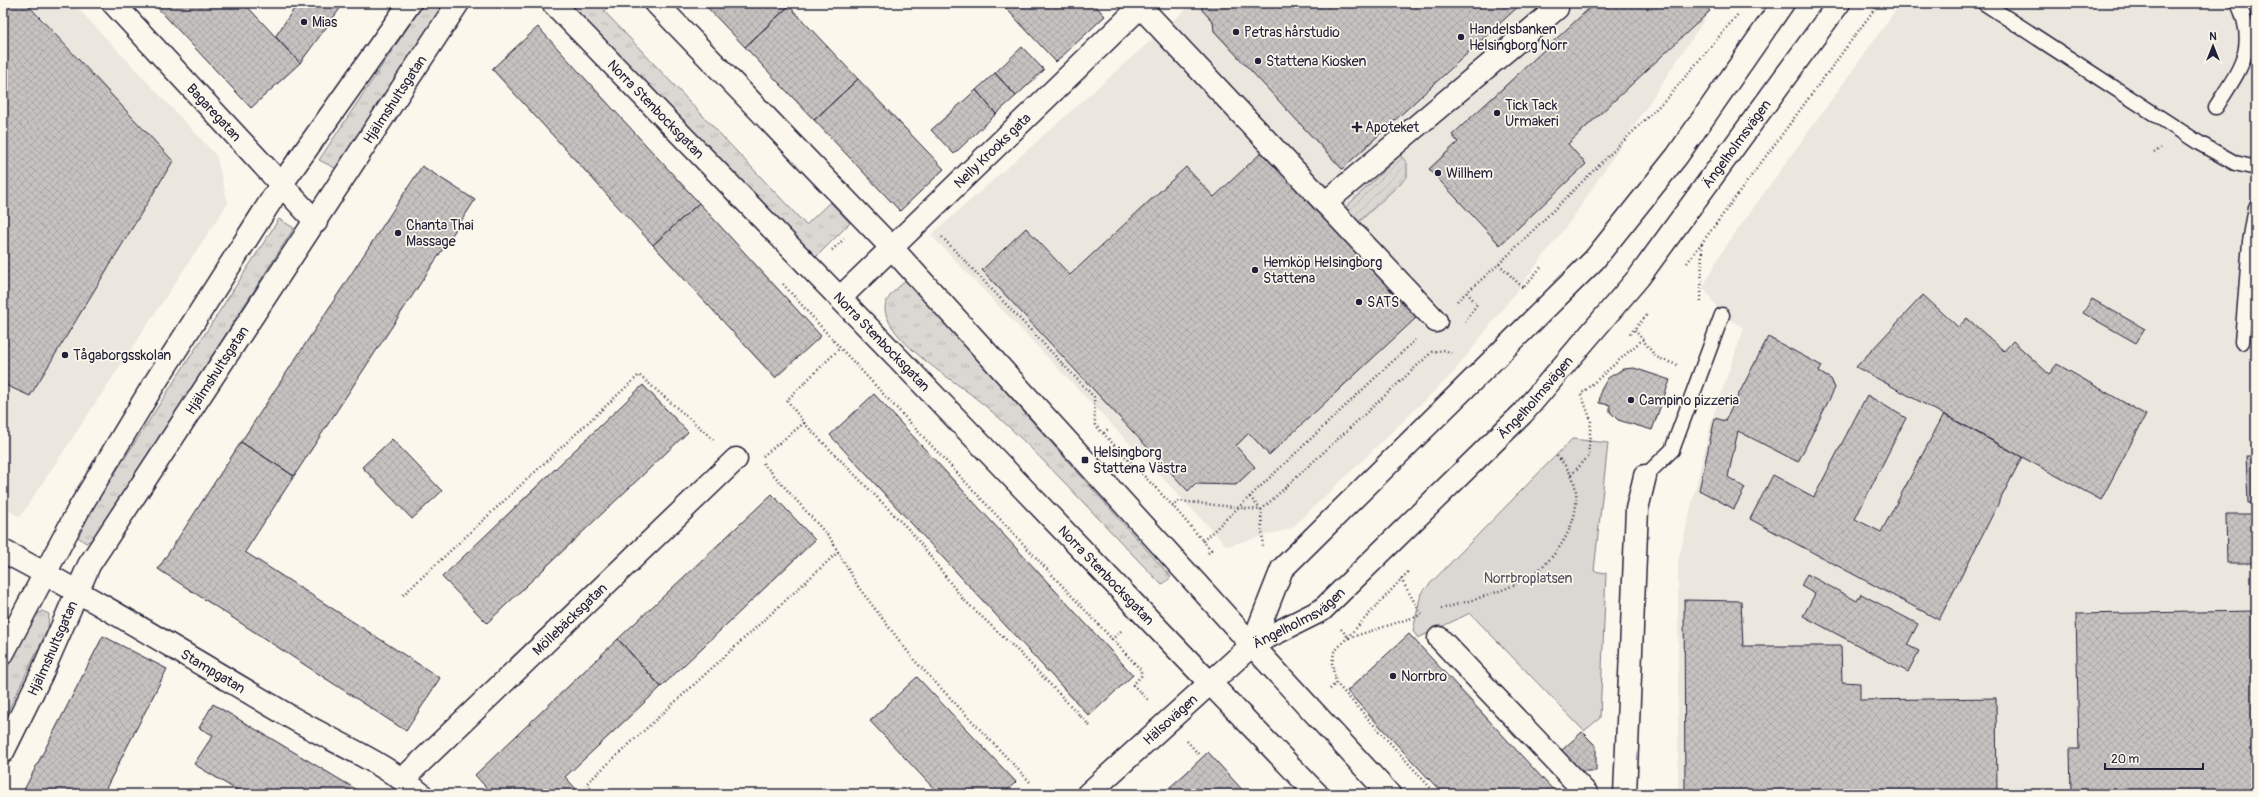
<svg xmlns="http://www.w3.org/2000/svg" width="2259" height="797" viewBox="0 0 2259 797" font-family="Pangolin,sans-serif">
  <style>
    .built { fill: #ebe7df }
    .grass { fill: url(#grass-tufts); stroke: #7e7d87 }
    .park { fill: #dbd8d3; stroke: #7e7d87 }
    .garden { fill: url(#garden-furrows); stroke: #7e7d87 }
    .building { fill: url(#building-cross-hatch); stroke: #22223b }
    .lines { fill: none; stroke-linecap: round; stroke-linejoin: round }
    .lane-casing { stroke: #22223b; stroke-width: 17 }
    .street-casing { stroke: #22223b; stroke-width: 25 }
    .secondary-casing { stroke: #22223b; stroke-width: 25 }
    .path { stroke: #22223b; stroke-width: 2.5; stroke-dasharray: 1 3; stroke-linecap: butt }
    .lane { stroke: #fbf7ec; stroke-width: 14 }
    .street { stroke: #fbf7ec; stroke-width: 22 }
    .secondary { stroke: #fbf7ec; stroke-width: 22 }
    .poi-dot { fill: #22223b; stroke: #fbf7ec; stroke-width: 1.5 }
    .labels { text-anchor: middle; stroke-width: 3.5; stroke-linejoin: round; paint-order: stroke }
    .poi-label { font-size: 14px; fill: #22223b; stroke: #fbf7ec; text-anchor: start }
    .street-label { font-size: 14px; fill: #22223b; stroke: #fbf7ec }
    .park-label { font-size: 14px; fill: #505061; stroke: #fbf7ec }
  </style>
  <defs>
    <pattern id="grass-tufts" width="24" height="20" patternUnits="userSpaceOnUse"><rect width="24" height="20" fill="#dbd8d3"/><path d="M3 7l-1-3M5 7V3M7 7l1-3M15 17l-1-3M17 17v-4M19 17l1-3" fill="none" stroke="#bcb9b6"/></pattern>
    <pattern id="garden-furrows" width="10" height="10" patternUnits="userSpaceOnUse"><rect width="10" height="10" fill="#dbd8d3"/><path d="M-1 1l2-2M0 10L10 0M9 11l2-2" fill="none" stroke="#bcb9b6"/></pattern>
    <pattern id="building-cross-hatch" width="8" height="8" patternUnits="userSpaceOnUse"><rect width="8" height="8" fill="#c6c2c0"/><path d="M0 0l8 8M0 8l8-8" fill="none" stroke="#aaa6a6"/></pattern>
  </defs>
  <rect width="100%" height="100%" fill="#fbf7ec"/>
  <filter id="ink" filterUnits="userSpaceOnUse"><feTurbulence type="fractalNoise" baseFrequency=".025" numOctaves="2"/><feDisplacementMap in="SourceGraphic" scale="8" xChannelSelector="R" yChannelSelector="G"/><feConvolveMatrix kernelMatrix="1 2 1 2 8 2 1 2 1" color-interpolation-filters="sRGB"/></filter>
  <g filter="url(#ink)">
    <!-- built -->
    <path class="built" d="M3 3H73L216 155 228 203 20 517 3 508Z
      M1193 3H1703L1710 11 1572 219 1454 372 1292 528 1227 546 931 235Z
      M1901 3H2256V794H1678V562L1712 419 1744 328 1722 315 1703 287 1721 253Z"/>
    <!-- grass -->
    <path class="grass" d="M424 3H445L337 169 319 160Z
      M566 3H613L604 11 806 225 830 202 850 223 812 261Z
      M279 219 294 228 96 537 86 543 78 537 81 526Z
      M906 280 1171 577 1162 585C1130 552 1098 518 1066 484 1030 447 996 411 954 382 933 367 893 339 886 314 881 300 897 289 906 280Z
      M42 611 49 614 48 629 3 721V677L31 619Z"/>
    <!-- park -->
    <path class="park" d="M1572 439 1608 443 1594 571 1606 573 1600 718 1584 731 1470 613 1418 638 1413 631 1421 593Z"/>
    <!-- garden -->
    <path class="garden" d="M1400 155 1407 163V177L1357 224 1344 209Z"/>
    <!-- building -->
    <path class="building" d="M3 3H26L173 161 30 396 3 384Z
      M153 3H244L300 63 251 108Z
      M298 3H344L300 63 275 37Z
      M703 3H786L789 6 745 47Z
      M1001 3H1093L1105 16 1056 62Z
      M1202 3H1522L1342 169 1214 31 1213 22 1202 10Z
      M1595 3H1703L1710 11 1568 144 1586 164 1500 245 1429 169 1458 142 1452 135Z
      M789 6 858 79 814 120 745 47Z
      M538 27 699 203 653 245 492 69Z
      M1022 47 1044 70 1016 96 995 73Z
      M995 73 1016 96 996 114 976 90Z
      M858 79 944 169 900 211 814 120Z
      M976 90 996 114 954 154 931 130Z
      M1263 151 1417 317 1269 455 1249 433 1236 446 1255 467 1236 485 1195 484 1188 491 982 270 1026 228 1070 275 1186 167 1214 197Z
      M422 166 475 200 294 476 241 442Z
      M699 203 821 336 775 378 653 245Z
      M1923 295 1958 327 1967 318 2004 351 2013 341 2049 374 2057 364 2146 415 2101 500 1856 367Z
      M2092 299 2145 329 2136 343 2083 313Z
      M1768 337 1822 366 1819 372 1831 379 1835 388 1798 462 1738 431 1728 477 1745 488 1734 509 1699 490 1715 418 1725 421Z
      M1634 368 1670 380 1652 430 1618 420 1610 412V405L1599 403 1601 390 1608 378 1623 369Z
      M643 385 688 432 487 623 442 577Z
      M874 394 1133 675 1089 716 830 435Z
      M1867 395 1906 418 1855 519 1881 532 1944 414 2022 457 1939 620 1750 519 1773 475 1814 497Z
      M392 439 442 491 412 519 362 467Z
      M241 442 294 476 245 552 440 678 406 731 158 569Z
      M2246 456H2256V503H2248Z
      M772 494 815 540 661 687 618 639Z
      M2226 514H2256V563H2227Z
      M1807 574 1857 601 1861 594 1918 624 1907 645 1919 651 1908 672 1803 616 1815 594 1801 586Z
      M1684 600 1741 601 1743 646H1841L1842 682 1860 683V700L1996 698 1997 794H1685Z
      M2256 611V794H2071L2070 749H2079L2076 614Z
      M1409 634 1557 794H1443L1347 691Z
      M103 636 167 669 103 794H22Z
      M618 639 661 687 565 777 581 794H492L475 775Z
      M917 677 1016 782 1003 794H939L870 721Z
      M213 704 272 739 364 794H243L194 764 213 735 199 728Z
      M1582 732 1596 746V771H1581L1561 751Z
      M1208 752 1246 794H1162L1186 773Z"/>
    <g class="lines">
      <!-- lane casing -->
      <g class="lane-casing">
        <path id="lane" d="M1984 3 2199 143 2235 163 2256 168
          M2216 107C2239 70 2259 48 2238 3
          M2242 342 2250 242 2256 207
          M1645 476 1672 450 1722 315"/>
      </g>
      <!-- street casing -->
      <g class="street-casing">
        <g id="street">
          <path id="s1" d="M113 3 316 222"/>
          <path id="s2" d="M553 3 897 357 1209 682"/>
          <path d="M656 3 891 247 1252 645"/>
          <path d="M1140 6 1436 321"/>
          <path d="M1325 203 1557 8 1552 3"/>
          <path id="s3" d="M840 298 1144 3"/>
          <path id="s4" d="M3 551C102 603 197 662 294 719 336 743 383 762 421 794"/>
          <path d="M1439 638 1587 794"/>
          <path d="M3 653 79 509 151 389 281 185 410 3"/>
          <path id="s5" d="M3 752 41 675 89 565 458 3"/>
          <path id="s6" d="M403 779 736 459"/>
          <path d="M1625 794 1637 509 1645 476"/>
        </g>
      </g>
      <!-- secondary casing -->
      <g class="secondary-casing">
        <g id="secondary">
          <path d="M1252 645 1282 569 1594 260 1677 156 1783 3"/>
          <path d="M1252 645 1389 794"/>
          <path d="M1209 682 1317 794"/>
          <path id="s7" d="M1088 794 1252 645 1322 610 1522 414 1639 277 1839 3"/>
        </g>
      </g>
      <!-- path -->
      <path class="path" d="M491 3 496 8 501 3
        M2154 153 2161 148
        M942 237 1094 397 1095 425 1172 505 1203 541
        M832 250 844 239
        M1687 263 1879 3
        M1499 264 1669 96 1739 13
        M783 284 832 339 1112 639
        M1457 301 1499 264 1523 288 1542 266
        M1701 301 1702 244
        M1465 322 1477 304 1467 293
        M1635 330 1656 357 1677 365
        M1630 334 1648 314
        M804 423 913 534 962 598 1017 650 1090 726
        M1104 433 1109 428
        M763 456 804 423 787 400 840 348
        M763 463 830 538 859 588 915 661 1030 782
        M1571 475 1588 457 1591 420 1581 394 1643 339
        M1250 497 1261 510 1263 548
        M1172 507 1179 501 1261 510 1432 352 1445 350 1451 353
        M1208 553 1211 550 1203 541 1415 340
        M1401 579 1422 615
        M403 595 639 375 715 441
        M1441 609C1468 601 1497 594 1522 581 1553 565 1583 523 1575 486 1573 474 1564 464 1556 455
        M1341 629 1349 638 1421 615
        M1121 631 1112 639 1141 670V676L1133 685 1149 701
        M1336 683 1436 794
        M1330 689 1336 683 1332 664 1334 652 1408 572
        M1187 741 1200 756
        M596 794 586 784 838 552"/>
      <!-- lane -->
      <use href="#lane" class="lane"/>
      <!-- street -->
      <use href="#street" class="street"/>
      <!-- secondary -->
      <use href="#secondary" class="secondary"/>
    </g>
  </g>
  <!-- markers -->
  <g class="poi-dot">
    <circle cx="304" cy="22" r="4"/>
    <circle cx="1236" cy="32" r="4"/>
    <circle cx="1461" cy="37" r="4"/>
    <circle cx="1258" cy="61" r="4"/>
    <circle cx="1497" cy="113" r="4"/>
    <path d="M1355 121h4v4h4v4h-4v4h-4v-4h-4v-4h4z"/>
    <circle cx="1438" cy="173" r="4"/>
    <circle cx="398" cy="233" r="4"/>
    <circle cx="1255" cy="270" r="4"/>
    <circle cx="1359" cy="302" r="4"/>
    <circle cx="65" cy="355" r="4"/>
    <circle cx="1631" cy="400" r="4"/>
    <rect x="1081" y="456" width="8" height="8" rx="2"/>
    <circle cx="1393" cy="676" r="4"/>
  </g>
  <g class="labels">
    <!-- poi labels -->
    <g class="poi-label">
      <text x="312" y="27">Mias</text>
      <text x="1469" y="34">Handelsbanken<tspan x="1469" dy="16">Helsingborg Norr</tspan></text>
      <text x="1244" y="37">Petras hårstudio</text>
      <text x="1266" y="66">Stattena Kiosken</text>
      <text x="1505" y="110">Tick Tack<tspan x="1505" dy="16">Urmakeri</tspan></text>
      <text x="1365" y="132">Apoteket</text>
      <text x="1446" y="178">Willhem</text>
      <text x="406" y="230">Chanta Thai<tspan x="406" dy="16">Massage</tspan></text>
      <text x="1263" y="267">Hemköp Helsingborg<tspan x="1263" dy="16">Stattena</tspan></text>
      <text x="1367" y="307">SATS</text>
      <text x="73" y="360">Tågaborgsskolan</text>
      <text x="1639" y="405">Campino pizzeria</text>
      <text x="1093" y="457">Helsingborg<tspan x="1093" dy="16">Stattena Västra</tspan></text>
      <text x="1401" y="681">Norrbro</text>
    </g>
    <!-- street labels -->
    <g class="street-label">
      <text dy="5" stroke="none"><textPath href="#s5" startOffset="763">Hjälmshultsgatan</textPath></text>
      <text dy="5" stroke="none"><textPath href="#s2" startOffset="148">Norra Stenbocksgatan</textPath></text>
      <text dy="5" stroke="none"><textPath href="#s1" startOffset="149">Bagaregatan</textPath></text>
      <text dy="5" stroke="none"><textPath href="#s7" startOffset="925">Ängelholmsvägen</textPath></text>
      <text dy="5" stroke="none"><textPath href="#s3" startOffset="212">Nelly Krooks gata</textPath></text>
      <text dy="5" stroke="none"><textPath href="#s2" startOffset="472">Norra Stenbocksgatan</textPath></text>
      <text dy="5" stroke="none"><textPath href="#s5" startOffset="439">Hjälmshultsgatan</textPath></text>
      <text dy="5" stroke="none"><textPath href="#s7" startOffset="601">Ängelholmsvägen</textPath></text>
      <text dy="5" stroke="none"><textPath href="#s2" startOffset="796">Norra Stenbocksgatan</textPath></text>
      <text dy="5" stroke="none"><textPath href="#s7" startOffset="276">Ängelholmsvägen</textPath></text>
      <text dy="5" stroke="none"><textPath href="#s6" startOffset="231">Möllebäcksgatan</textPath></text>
      <text dy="5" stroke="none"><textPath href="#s5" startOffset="115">Hjälmshultsgatan</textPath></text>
      <text dy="5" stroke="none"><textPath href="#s4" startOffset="242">Stampgatan</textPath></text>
      <text dy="5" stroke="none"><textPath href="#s7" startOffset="111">Hälsovägen</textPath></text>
    </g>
    <!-- park labels -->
    <g class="park-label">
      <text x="1528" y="583">Norrbroplatsen</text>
    </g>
  </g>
  <!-- margin -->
  <rect width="2259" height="797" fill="none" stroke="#fbf7ec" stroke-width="16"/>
  <rect x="8" y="8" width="2243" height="781" fill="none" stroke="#22223b" stroke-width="1.5" filter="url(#ink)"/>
  <!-- north arrow -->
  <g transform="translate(2213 46)" stroke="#fbf7ec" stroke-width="3" paint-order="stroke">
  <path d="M0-3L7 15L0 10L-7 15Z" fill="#22223b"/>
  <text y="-6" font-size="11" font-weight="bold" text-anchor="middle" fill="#22223b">N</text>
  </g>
  <!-- scale -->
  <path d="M2105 763v6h98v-6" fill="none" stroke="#22223b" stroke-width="2"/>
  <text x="2111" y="763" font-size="12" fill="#22223b" stroke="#fbf7ec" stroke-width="3" paint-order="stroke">20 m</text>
</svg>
